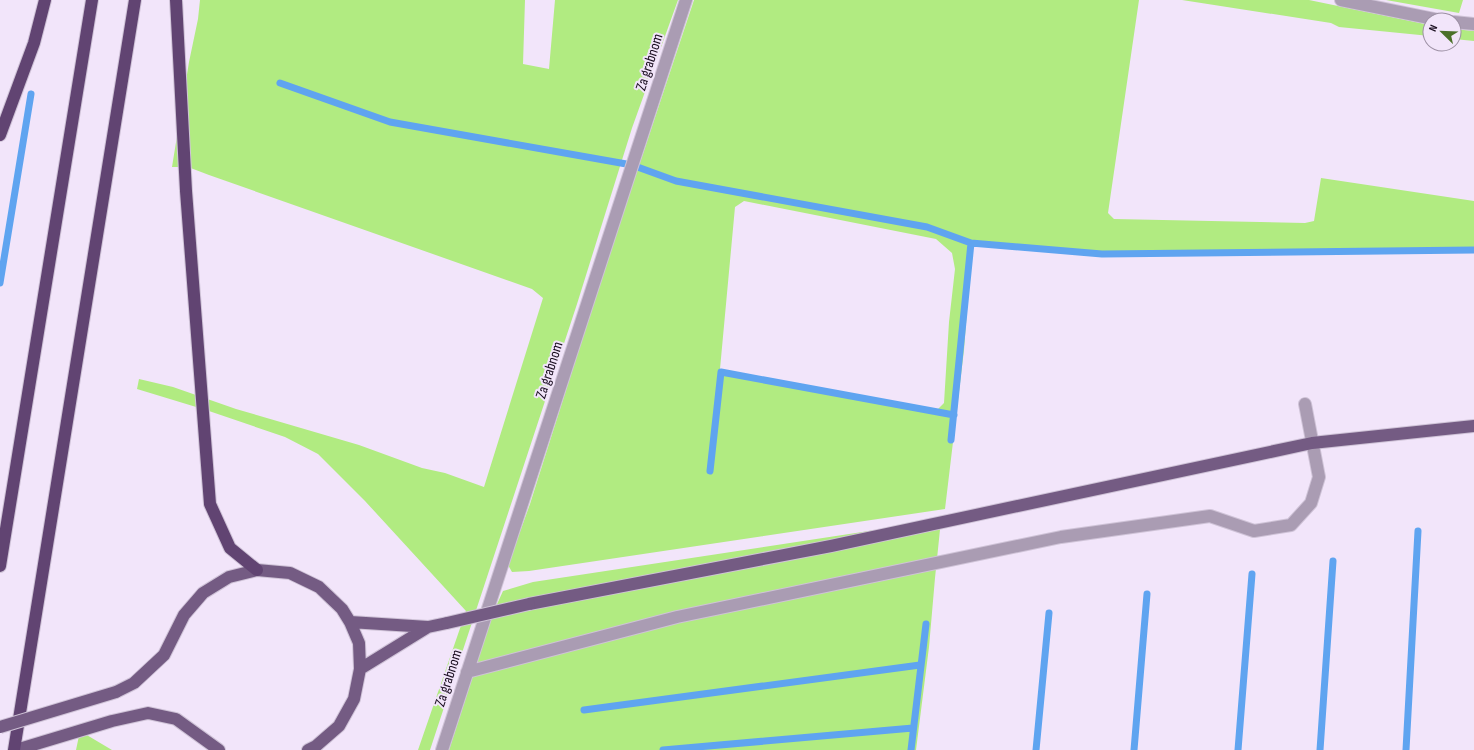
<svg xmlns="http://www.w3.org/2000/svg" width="1474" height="750" viewBox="0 0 1474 750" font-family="'Sofia Sans Condensed',sans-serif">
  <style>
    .green { fill: #b1eb81; fill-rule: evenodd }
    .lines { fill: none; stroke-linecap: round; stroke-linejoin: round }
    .stream { stroke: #5fa4f0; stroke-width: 7 }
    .minor-casing { stroke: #cfc3d7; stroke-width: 14 }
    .major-casing { stroke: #cfc3d7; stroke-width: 14 }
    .highway-casing { stroke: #cfc3d7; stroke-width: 14 }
    .minor { stroke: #aa9cb3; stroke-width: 12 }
    .major { stroke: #745b83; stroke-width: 12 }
    .highway { stroke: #614472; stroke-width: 12 }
    .major-bridge-casing { stroke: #cfc3d7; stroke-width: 14; stroke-linecap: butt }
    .major-bridge { stroke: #745b83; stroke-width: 12 }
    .labels { text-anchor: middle; stroke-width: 4; stroke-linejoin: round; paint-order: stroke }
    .street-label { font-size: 15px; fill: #1a0e20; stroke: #f2e5fa }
  </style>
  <rect width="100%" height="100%" fill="#f2e5fa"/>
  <!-- green -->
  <path class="green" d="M200 0H525L523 64 549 69 555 0H678L632 128 577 304 430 750H418L466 611 365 501 318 454 285 437 206 410 137 389 139 379 173 387 236 409 359 445 422 468 445 473 484 487 543 298 532 289 209 175 188 167H172L189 62 198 19Z
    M694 0H1139L1108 213 1114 219 1305 223 1314 221 1321 178 1474 201V247L1164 254 1070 252 972 245 964 350 945 509 529 571 512 572 508 565 530 504 596 295ZM744 201 936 239 952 253 955 269 949 322 944 403 937 410 829 393 746 378 720 369 735 207Z
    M1182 0H1309L1430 25V36L1339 27 1331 23Z
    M1386 0H1463L1459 13Z
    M1454 29 1474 31V41L1454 39Z
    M941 520 935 578 929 647 916 750H449L493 613 503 591 533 582Z
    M80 731 112 750H76Z"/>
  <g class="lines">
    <!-- stream -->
    <path class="stream" d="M280 83 390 122 632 165 676 181 927 227 971 243 1102 254 1474 250
      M0 283 31 94
      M951 440 971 243
      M710 471 721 372 954 415
      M584 710 920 665
      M663 750 913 728
      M911 750 926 624
      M1036 750 1049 613
      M1134 750 1147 594
      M1238 750 1252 574
      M1320 750 1333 561
      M1406 750 1418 531"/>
    <!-- minor casing -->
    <g class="minor-casing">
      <path id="minor" d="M1341 0 1439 20
        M1454 22 1474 24
        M467 672 677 617 1061 537 1210 516 1254 531 1291 525 1311 503 1319 477 1305 404
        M442 750 686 0"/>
    </g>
    <!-- major casing -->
    <g class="major-casing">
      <path id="major" d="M529 604 831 546 1312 443 1474 426
        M350 622 428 627 447 623
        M360 669 428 627
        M116 692 134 683 164 655 184 615 203 593 229 577 257 570 290 573 319 587 342 609 350 622 359 643 360 669 354 699 339 726 316 746 308 750
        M16 750 112 721 148 713 176 719 219 750"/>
    </g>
    <!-- highway casing -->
    <g class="highway-casing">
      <path id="highway" d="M176 0 186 191 210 504 230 548 257 570
        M0 135 34 43 45 0
        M0 566 92 0
        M14 750 135 0"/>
    </g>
    <!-- minor -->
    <use href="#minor" class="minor"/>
    <!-- major -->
    <use href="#major" class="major"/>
    <!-- highway -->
    <use href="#highway" class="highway"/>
    <!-- major-bridge casing -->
    <g class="major-bridge-casing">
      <path id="major-bridge" d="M447 623 529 604
        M0 727 116 692"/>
    </g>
    <!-- major-bridge -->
    <use href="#major-bridge" class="major-bridge"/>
  </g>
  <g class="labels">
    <!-- street labels -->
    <g class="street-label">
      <text transform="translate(649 62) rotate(-72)" y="5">Za grabnom</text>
      <text transform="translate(549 370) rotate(-72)" y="5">Za grabnom</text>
      <text transform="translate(448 678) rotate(-72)" y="5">Za grabnom</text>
    </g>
  </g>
  <!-- north arrow -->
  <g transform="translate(1442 32) rotate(293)"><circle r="19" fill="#f2e5fa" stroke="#9c8fa3"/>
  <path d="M0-3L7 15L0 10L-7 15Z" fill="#4b7029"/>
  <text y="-6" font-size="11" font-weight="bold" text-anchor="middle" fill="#1a0e20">N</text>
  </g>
</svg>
